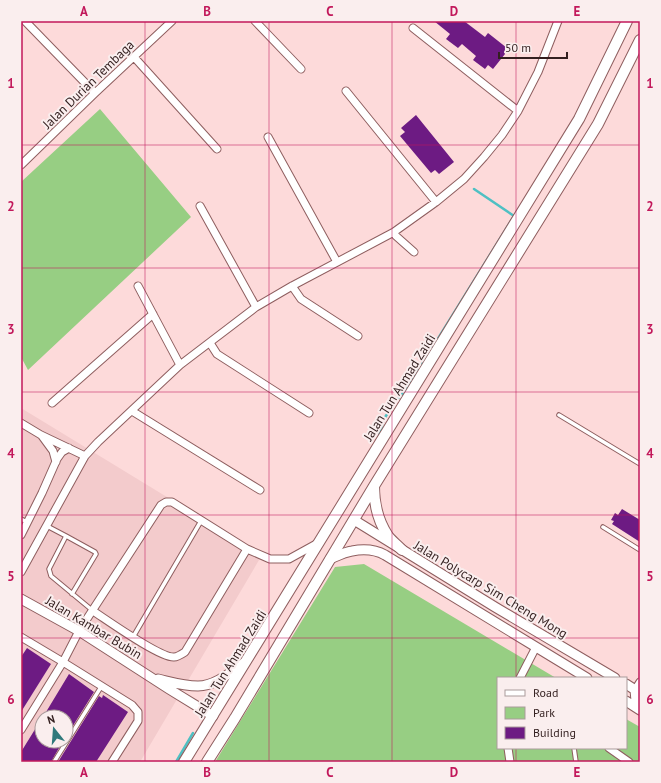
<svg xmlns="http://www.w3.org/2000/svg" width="661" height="783" viewBox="0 0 661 783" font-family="'PT Sans',sans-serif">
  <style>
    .built { fill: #f3cbcc; fill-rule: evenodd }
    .green { fill: #97ce83 }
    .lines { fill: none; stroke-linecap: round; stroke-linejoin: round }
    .stream { stroke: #4fc0c3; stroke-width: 2.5 }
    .building { fill: #6d1b83 }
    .service-casing { stroke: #8e5e5f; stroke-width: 5.5 }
    .minor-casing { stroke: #8e5e5f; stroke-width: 9 }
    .tertiary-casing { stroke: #8e5e5f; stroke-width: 11 }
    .secondary-casing { stroke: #8e5e5f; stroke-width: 12 }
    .service { stroke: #fff; stroke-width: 3.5 }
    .minor { stroke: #fff; stroke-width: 7 }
    .tertiary { stroke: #fff; stroke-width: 9 }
    .secondary { stroke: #fff; stroke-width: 10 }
    .grid { fill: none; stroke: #c2185b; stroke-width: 1; stroke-opacity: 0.55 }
    .labels { text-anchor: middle; stroke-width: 4; stroke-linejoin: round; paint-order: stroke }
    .street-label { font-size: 13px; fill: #331f1f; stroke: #faeeee }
    .neatline { fill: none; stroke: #c2185b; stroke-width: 1.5 }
    .grid-label { font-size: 13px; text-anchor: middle; font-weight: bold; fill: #c2185b }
  </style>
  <rect width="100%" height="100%" fill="#fddada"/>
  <!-- built -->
  <path class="built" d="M21 408 262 555 140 762H21ZM42 717H66V741H42Z"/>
  <!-- green -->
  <path class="green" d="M100 109 191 217 28 370 21 357V182Z
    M364 564 556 678H498V748H626V719L640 727V762H215L335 567Z"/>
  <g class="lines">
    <!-- stream -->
    <path class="stream" d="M379 436 384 419 394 403 408 387 514 216 474 189
      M176 762 193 733"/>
  </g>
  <!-- building -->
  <path class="building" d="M434 21H464L485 37 488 33 507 48 504 52 505 54 493 69 488 65 485 69 473 60 476 56 462 44 458 48 446 39 450 34Z
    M416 115 454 162 439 174 435 170 431 173 400 136 405 132 401 128Z
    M622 509 640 520V542L612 524 614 521 611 520 615 513 618 515Z
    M27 648 51 664 21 712V657Z
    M69 674 94 692 66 737V717H43Z
    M103 695 128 712 96 762H58L99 696 102 698Z
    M42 718V741H63L51 762H21V752Z"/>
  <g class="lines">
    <!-- service casing -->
    <g class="service-casing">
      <path id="service" d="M559 415 640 464
        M21 519 27 522
        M47 526 66 536 49 569 51 576 92 610
        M603 527 640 550
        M66 536 95 552 96 554 72 594
        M133 637 201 521
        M574 748 576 762
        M54 762 101 687"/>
    </g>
    <!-- minor casing -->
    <g class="minor-casing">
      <path id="minor" d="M25 21 95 93
        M255 21 301 69
        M413 28 518 111
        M134 57 217 149
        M346 91 436 202
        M268 137 337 262
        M21 165 95 93 172 21
        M200 206 256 307
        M394 232 396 236 414 252
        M138 286 180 365
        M292 286 301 299 358 336
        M210 343 217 354 309 413
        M52 403 153 314
        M132 411 260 490
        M21 423 41 435 85 456
        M42 436 53 451 56 462
        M21 535 42 493 57 459 62 452 69 448
        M21 572 85 456 98 442 180 365 256 307 292 286 394 232 436 202 464 179 484 157 502 135 518 111 538 72 558 21
        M93 611C107 620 160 658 174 657 177 657 182 654 185 652L247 549
        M21 637 63 662 132 705 138 712V721L112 762
        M520 678 536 647
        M635 690 640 682
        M21 730 63 662 79 631 161 505 166 502H172L247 549 270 559H289L318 543
        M508 748 510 762
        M609 748 629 762"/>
    </g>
    <!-- tertiary casing -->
    <g class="tertiary-casing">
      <path id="tertiary" d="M354 520 495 607 615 678
        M330 559C337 556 345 552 352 551 363 549 376 550 385 555L536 647 587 678
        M21 599 79 631 169 689 213 716
        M158 679C171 682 184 686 198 686 215 686 231 672 244 663
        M626 684 640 693
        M635 690 636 701 640 706
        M626 701 640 710"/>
    </g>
    <!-- secondary casing -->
    <g class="secondary-casing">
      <path id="secondary" d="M374 486C374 504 378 521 388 536 392 541 397 545 402 550
        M184 762 579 119 627 21
        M207 762 235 718 374 486 598 124 640 40"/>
    </g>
    <!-- service -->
    <use href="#service" class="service"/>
    <!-- minor -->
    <use href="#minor" class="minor"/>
    <!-- tertiary -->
    <use href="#tertiary" class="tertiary"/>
    <!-- secondary -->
    <use href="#secondary" class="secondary"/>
  </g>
  <!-- grid -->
  <path class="grid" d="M145 21V762M269 21V762M392 21V762M516 21V678M21 145H640M21 268H640M21 392H640M21 515H640M21 638H640M516 748V762"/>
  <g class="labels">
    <!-- street labels -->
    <g class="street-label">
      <text transform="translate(88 84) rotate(-44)" y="5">Jalan Durian Tembaga</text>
      <text transform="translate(399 387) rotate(-58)" y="5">Jalan Tun Ahmad Zaidi</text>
      <text transform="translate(491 589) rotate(31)" y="5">Jalan Polycarp Sim Cheng Mong</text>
      <text transform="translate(94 627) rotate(31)" y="5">Jalan Kambar Bubin</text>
      <text transform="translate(230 663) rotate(-58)" y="5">Jalan Tun Ahmad Zaidi</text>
    </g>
  </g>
  <!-- border -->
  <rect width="661" height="783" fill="none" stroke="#faeeee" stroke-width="44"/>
  <!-- legend -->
  <rect x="497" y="677" width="130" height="72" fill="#faeeee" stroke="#aa9b9b"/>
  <rect x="505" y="690" width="20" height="6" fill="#ffffff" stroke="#aa9b9b"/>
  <text x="533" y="697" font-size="12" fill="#331f1f">Road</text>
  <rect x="505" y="707" width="20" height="12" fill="#97ce83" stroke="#aa9b9b"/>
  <text x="533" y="717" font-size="12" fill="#331f1f">Park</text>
  <rect x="505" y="727" width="20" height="12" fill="#6d1b83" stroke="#aa9b9b"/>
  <text x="533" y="737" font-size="12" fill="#331f1f">Building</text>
  <!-- north arrow -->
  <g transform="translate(54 729) rotate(343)"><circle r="19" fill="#faeeee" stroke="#aa9b9b"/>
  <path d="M0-3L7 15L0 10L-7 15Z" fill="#2f797b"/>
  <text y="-6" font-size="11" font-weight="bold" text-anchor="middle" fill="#331f1f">N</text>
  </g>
  <!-- scale -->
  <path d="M499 52v6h68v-6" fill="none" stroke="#331f1f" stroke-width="2"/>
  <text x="505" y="52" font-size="12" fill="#331f1f" stroke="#faeeee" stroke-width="3" paint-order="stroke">50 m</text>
  <rect x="22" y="22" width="617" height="739" class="neatline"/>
  <g class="grid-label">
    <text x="84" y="16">A</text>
    <text x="207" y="16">B</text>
    <text x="330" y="16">C</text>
    <text x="454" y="16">D</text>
    <text x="577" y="16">E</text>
    <text x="11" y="88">1</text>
    <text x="650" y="88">1</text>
    <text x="11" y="211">2</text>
    <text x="650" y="211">2</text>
    <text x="11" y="334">3</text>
    <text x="650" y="334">3</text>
    <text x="11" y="458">4</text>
    <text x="650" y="458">4</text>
    <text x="11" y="581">5</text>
    <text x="650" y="581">5</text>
    <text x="11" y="704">6</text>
    <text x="650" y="704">6</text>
    <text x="84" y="777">A</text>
    <text x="207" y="777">B</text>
    <text x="330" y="777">C</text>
    <text x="454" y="777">D</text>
    <text x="577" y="777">E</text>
  </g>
</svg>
